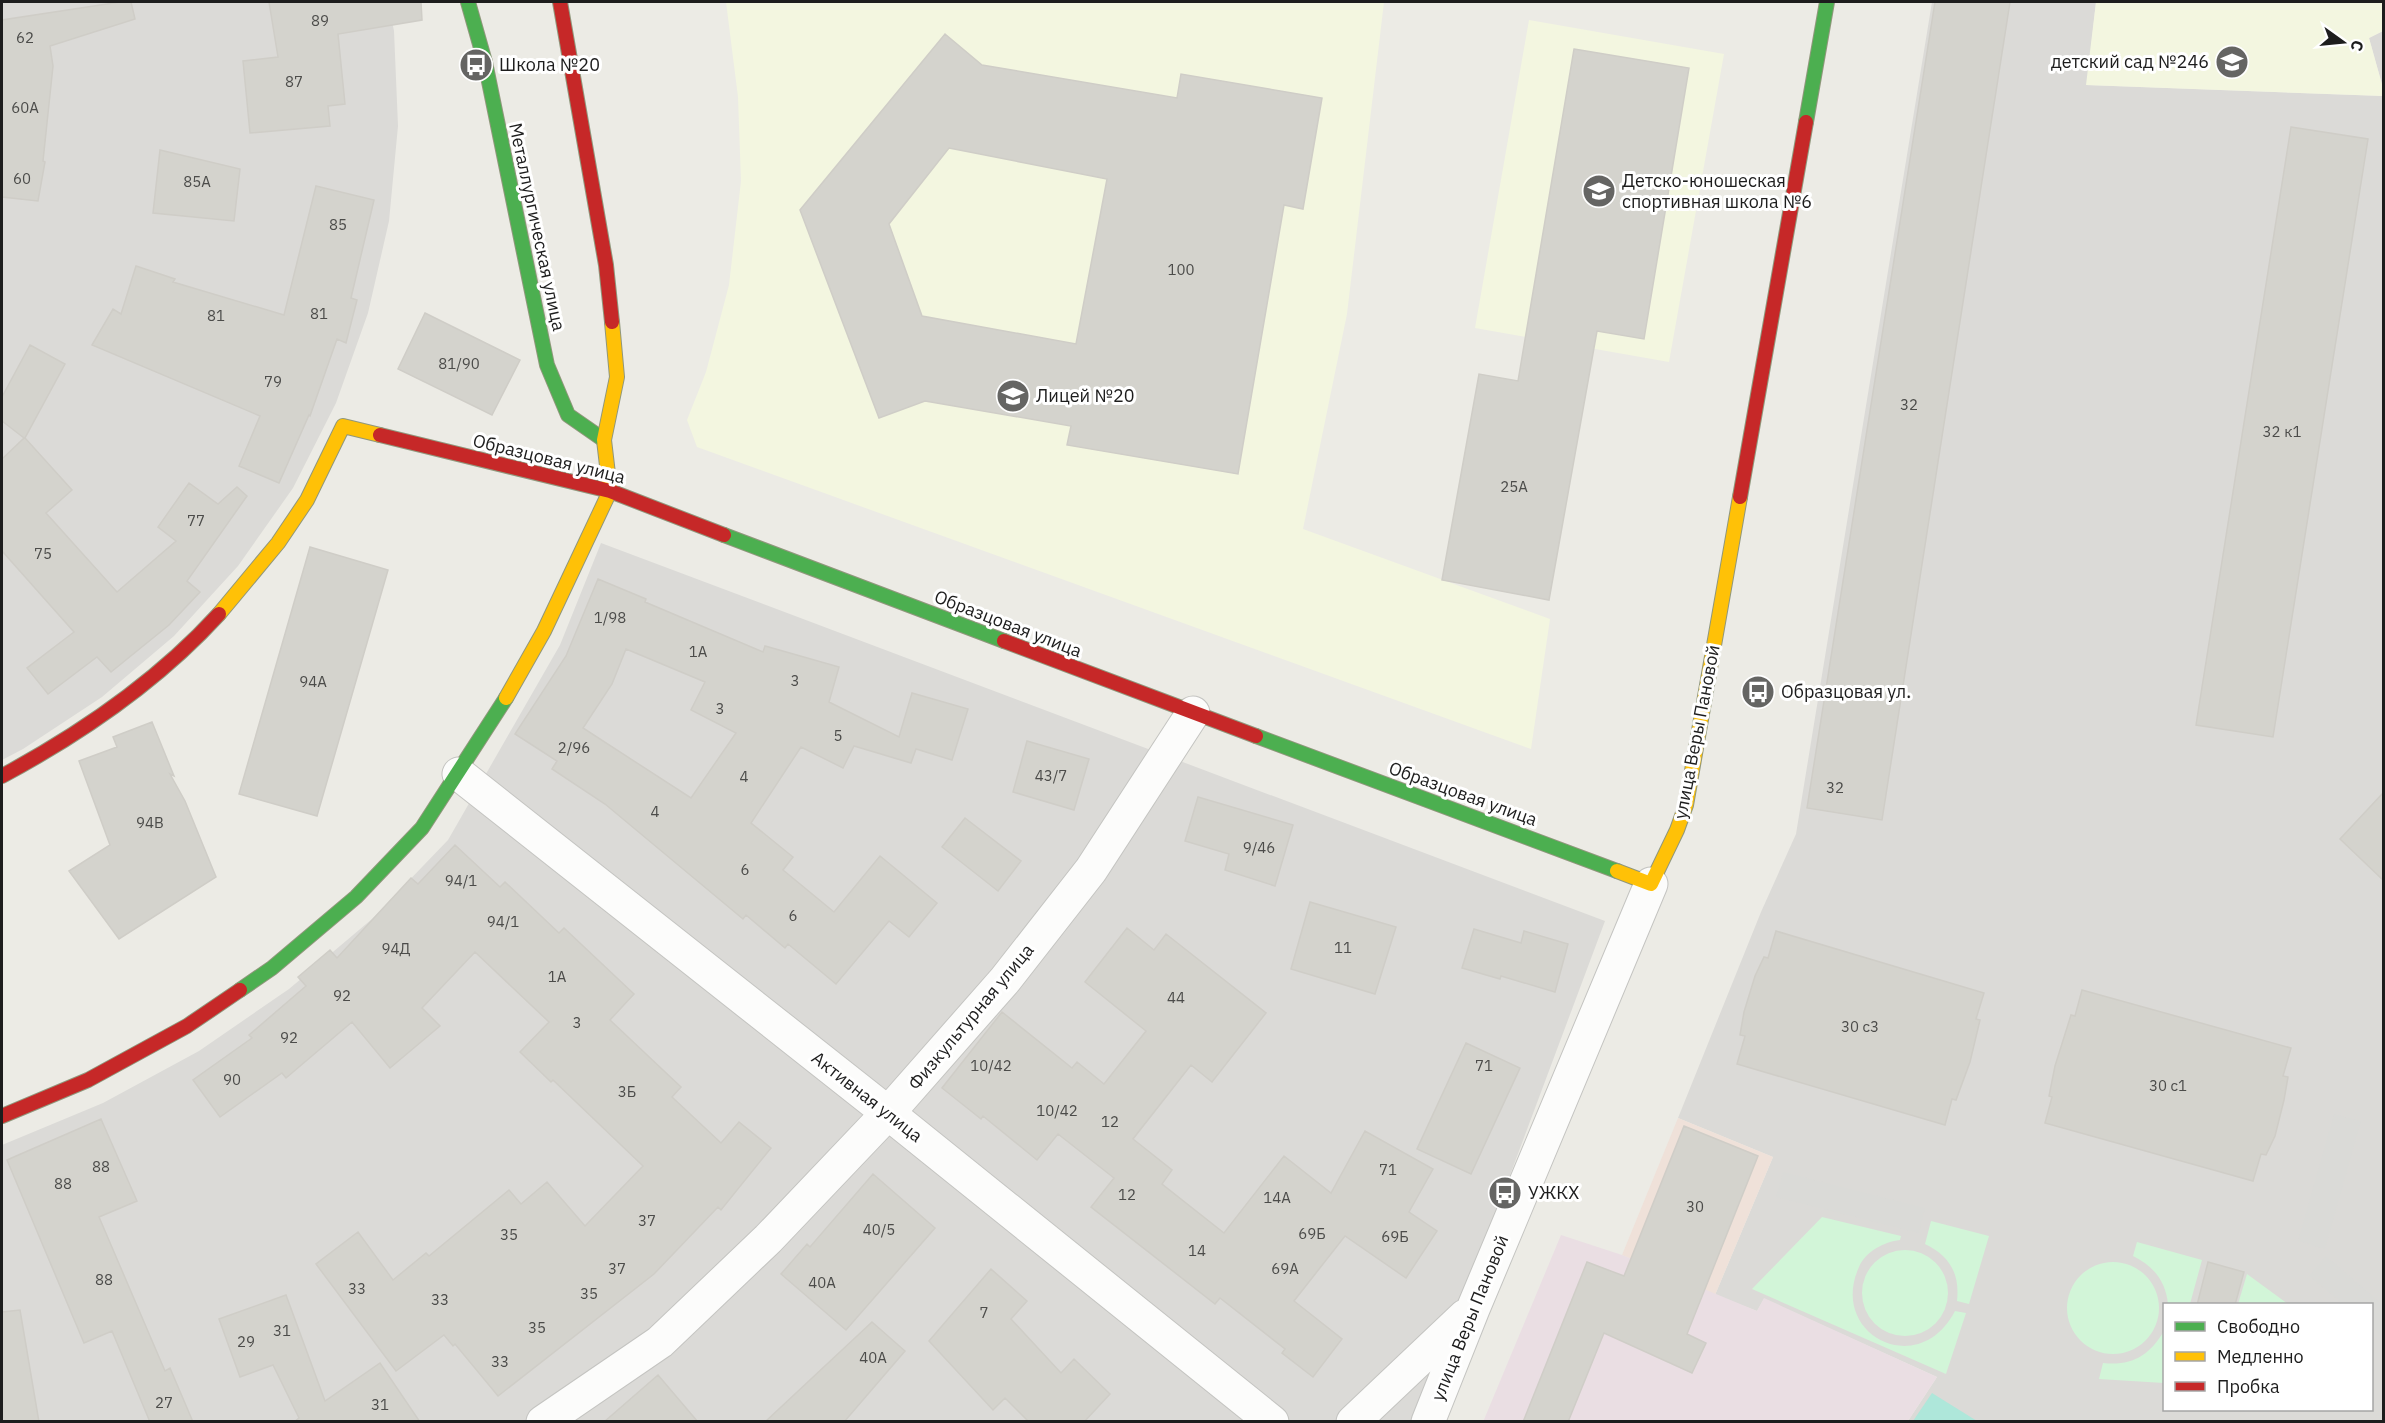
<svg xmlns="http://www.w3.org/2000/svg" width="2385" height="1423" viewBox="0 0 2385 1423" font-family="'IBM Plex Sans',sans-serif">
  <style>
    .residential { fill: #dbdad7; fill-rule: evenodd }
    .commercial { fill: #efe1d9 }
    .industrial { fill: #eadee3 }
    .education { fill: #f3f6e0 }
    .park { fill: #d2f5d8 }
    .pitch { fill: #aee7da }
    .parking { fill: #dadad7 }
    .building { fill: #d4d3cd; stroke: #cfcdc7; stroke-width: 1.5; fill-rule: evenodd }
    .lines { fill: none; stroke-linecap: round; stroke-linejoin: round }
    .street-casing { stroke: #c4c4c1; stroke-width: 35 }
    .fast-casing { stroke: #90977c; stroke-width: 16 }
    .slow-casing { stroke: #90977c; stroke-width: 16 }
    .jam-casing { stroke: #90977c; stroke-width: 16 }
    .street { stroke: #fcfcfb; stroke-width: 33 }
    .fast { stroke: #4caf50; stroke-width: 14 }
    .slow { stroke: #ffc107; stroke-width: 14 }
    .jam { stroke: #c62828; stroke-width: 14 }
    .labels { text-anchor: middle; stroke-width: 6; stroke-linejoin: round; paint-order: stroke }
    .number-label { font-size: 15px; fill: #4c4c4a }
    .poi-label { font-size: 18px; fill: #1d1d1d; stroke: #fff; text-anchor: start }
    .street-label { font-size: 18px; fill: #1d1d1d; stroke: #fff }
  </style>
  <rect width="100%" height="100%" fill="#ecebe5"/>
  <!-- residential -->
  <path class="residential" d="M2 2H388L394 31 398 126 389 221 368 313 336 403 293 488 238 566 174 636 102 697 23 749 2 760Z
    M1932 2H2096L2087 85 2383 96V1421H1908L1937 1377 1764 1299 1757 1311 1715 1295 1773 1157 1678 1118 1761 912 1796 834ZM2164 1304H2372V1410H2164Z
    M2383 31V88L2369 38Z
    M601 543 1605 921 1418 1421 2 1422V1145L103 1103 199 1051 289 989 372 919 448 840 560 645Z"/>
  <!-- commercial -->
  <path class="commercial" d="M1678 1118 1773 1157 1715 1295 1622 1255Z"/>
  <!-- industrial -->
  <path class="industrial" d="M1561 1235 1622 1255 1757 1311 1764 1298 1937 1377 1908 1421 1483 1422Z"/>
  <!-- education -->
  <path class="education" d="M726 2H1384L1347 314 1303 529 1550 619 1531 749 697 447 687 420 706 372 729 285 741 181 738 97Z
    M2096 2H2383V31L2369 38 2383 88V96L2086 85Z
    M1529 20 1724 54 1669 362 1475 328Z"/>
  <!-- park -->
  <path class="park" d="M1822 1217 1901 1236 1900 1240C1884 1242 1866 1251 1859 1267 1828 1335 1919 1381 1955 1311L1966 1313 1946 1374 1752 1289Z
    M1931 1221 1989 1236 1969 1304 1957 1301C1960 1274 1950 1256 1925 1244Z
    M2137 1242 2202 1260 2190 1304H2168C2166 1282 2154 1266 2133 1256Z
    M1862 1293a43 43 0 1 1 86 0a43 43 0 1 1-86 0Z
    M2067 1308a46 46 0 1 1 92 0a46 46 0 1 1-92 0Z
    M2247 1274 2288 1304H2238Z
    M2164 1331V1383L2099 1379 2103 1363C2132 1366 2149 1356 2164 1331Z"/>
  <!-- pitch -->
  <path class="pitch" d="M1932 1393 1977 1421H1913Z"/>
  <!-- parking -->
  <path class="parking" d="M2334 1114 2361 1121 2325 1249 2298 1241Z
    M1783 1172 1925 1208 1919 1233 1776 1197Z
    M2326 1256 2383 1305V1339L2372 1328V1304H2343L2309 1276Z"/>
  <!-- building -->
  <path class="building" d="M120 2H131L135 19 50 46 53 66 43 161 45 162 38 201 2 197V20Z
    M269 2H421L422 20 338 34 345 104 328 106 330 126 250 133 243 61 278 57Z
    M1935 2H2010L1882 820 1807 808Z
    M945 34 982 65 1177 98 1181 74 1322 98 1303 209 1284 205 1238 474 1067 445 1071 426 925 401 879 418 800 210ZM949 148 1107 179 1076 344 922 316 889 224Z
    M1574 49 1689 68 1644 339 1597 331 1549 600 1442 580 1479 374 1518 381Z
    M2291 127 2368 139 2273 737 2196 725Z
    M160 150 240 169 234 221 153 213Z
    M316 186 374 200 351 298 357 300 346 343 337 339 310 416 309 415 279 483 239 466 260 416 92 345 113 309 121 314 136 266 175 279 173 282 284 315Z
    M425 313 520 360 492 415 398 369Z
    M30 345 65 364 25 438 72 490 46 513 117 592 176 541 158 527 189 483 218 504 237 487 247 496 187 581 200 592 169 625 111 672 97 657 48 694 27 668 74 632 2 551V459L24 438 2 421V397Z
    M310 547 388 570 317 816 239 794Z
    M598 579 646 599 645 602 763 652 765 646 839 667 829 702 899 737 912 693 968 709 952 760 916 749 911 763 854 746 843 768 801 747 751 823 793 857 783 870 834 912 880 856 937 903 909 937 889 921 836 984 788 944 785 948 746 915 743 919 605 804 552 769 557 761 515 734 566 656ZM626 649 705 682 691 710 736 733 691 798 583 728 612 684Z
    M152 722 174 776 170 774 185 801 216 877 119 939 69 871 110 845 79 761 117 747 113 737Z
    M1027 741 1089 759 1074 810 1013 792Z
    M2384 792V881L2340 839Z
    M1198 797 1293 825 1275 886 1225 870 1229 854 1185 841Z
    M965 818 1021 861 998 891 942 847Z
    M455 845 500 887 505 882 559 933 564 928 634 994 610 1020 681 1087 672 1097 721 1143 739 1122 771 1148 721 1210 718 1207 654 1274 498 1396 455 1344 453 1346 444 1335 396 1371 316 1264 358 1232 393 1280 426 1253 429 1256 509 1190 521 1204 547 1182 585 1226 643 1166 553 1080 551 1082 520 1052 549 1022 475 952 422 1008 440 1026 390 1068 352 1022 286 1078 282 1073 220 1117 193 1080 252 1038 249 1035 306 986 298 977 330 950 337 958 411 878 418 884Z
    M1310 902 1396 927 1375 994 1291 969Z
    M1127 928 1154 950 1166 934 1266 1013 1212 1082 1191 1065 1133 1139 1172 1170 1162 1184 1224 1233 1284 1156 1331 1193 1365 1131 1433 1169 1409 1212 1437 1231 1406 1278 1345 1236 1294 1301 1342 1339 1313 1377 1282 1353 1285 1349 1220 1298 1215 1304 1091 1207 1114 1178 1058 1134 1037 1160 983 1116 981 1119 942 1088 1002 1012 1072 1068 1077 1062 1104 1084 1146 1031 1085 982Z
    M1474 929 1521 943 1524 931 1568 944 1555 992 1501 976 1500 979 1462 968Z
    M1776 931 1984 993 1976 1019 1980 1020 1970 1062 1956 1100 1952 1099 1945 1125 1737 1064 1745 1036 1740 1035 1744 1012 1755 976 1764 957 1768 958Z
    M2082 990 2291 1048 2283 1076 2288 1077 2284 1100 2275 1136 2266 1155 2261 1154 2253 1181 2045 1123 2052 1097 2049 1096 2055 1066 2071 1015 2075 1016Z
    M1466 1043 1520 1068 1471 1174 1417 1149Z
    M101 1119 137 1201 99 1217 165 1371 170 1368 193 1422H150L112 1331 84 1343 7 1160Z
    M1684 1126 1758 1156 1687 1334 1706 1343 1692 1373 1604 1333 1568 1422H1523L1587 1262 1624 1276Z
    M873 1174 935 1228 846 1330 781 1274 807 1244 810 1247Z
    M2208 1262 2244 1272 2235 1305H2197Z
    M991 1269 1027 1301 1011 1319 1061 1373 1074 1359 1110 1394 1084 1422H1029L1005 1398 993 1410 929 1341Z
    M286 1295 325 1401 380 1363 420 1422H294L299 1418 273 1365 240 1377 219 1319Z
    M20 1310 39 1422H2V1312Z
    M872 1322 905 1351 844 1422H765Z
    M658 1375 698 1422H604Z"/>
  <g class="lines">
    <!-- street casing -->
    <g class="street-casing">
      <path id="street" d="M459 774 888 1113 1272 1422
        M543 1422 660 1342 768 1239 888 1113 1005 980 1091 870 1193 713
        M1353 1422 1465 1316
        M1428 1422 1473 1309 1651 884"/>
    </g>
    <!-- fast casing -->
    <g class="fast-casing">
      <path id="fast" d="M468 2 485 62 547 365 568 415 604 440
        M1806 122 1827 2
        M724 535 1004 641
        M1256 736 1617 871
        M240 990 272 968 356 897 422 828 506 698"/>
    </g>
    <!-- slow casing -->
    <g class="slow-casing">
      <path id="slow" d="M219 614 278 543 307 500 343 426 380 435
        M506 698 544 631 610 491 604 440 617 377 612 322
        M1617 871 1651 884 1677 830 1686 805 1740 497"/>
    </g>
    <!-- jam casing -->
    <g class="jam-casing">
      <path id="jam" d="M560 2 606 265 612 322
        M380 435 610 491 724 535
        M1740 497 1806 122
        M1004 641 1256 736
        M2 776C82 733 157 682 219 614
        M2 1116 88 1080 187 1026 240 990"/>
    </g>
    <!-- street -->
    <use href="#street" class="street"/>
    <!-- fast -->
    <use href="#fast" class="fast"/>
    <!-- slow -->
    <use href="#slow" class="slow"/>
    <!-- jam -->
    <use href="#jam" class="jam"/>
  </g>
  <!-- icons -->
  <defs>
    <g id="school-disc" transform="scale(1.725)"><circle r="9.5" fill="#656563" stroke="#fff"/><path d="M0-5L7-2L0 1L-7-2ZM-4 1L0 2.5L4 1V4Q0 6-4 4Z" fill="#fff"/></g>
    <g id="bus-disc" transform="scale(1.725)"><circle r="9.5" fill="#656563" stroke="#fff"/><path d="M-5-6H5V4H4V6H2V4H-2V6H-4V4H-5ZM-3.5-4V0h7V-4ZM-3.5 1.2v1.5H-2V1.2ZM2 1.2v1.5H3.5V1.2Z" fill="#fff"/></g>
  </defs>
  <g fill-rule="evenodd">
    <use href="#school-disc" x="2232" y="62"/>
    <use href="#bus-disc" x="476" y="65"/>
    <use href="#school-disc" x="1599" y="191"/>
    <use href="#school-disc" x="1013" y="396"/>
    <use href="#bus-disc" x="1758" y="692"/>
    <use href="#bus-disc" x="1505" y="1193"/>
  </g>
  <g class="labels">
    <!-- number labels -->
    <g class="number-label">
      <text x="320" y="26">89</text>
      <text x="25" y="43">62</text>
      <text x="294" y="87">87</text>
      <text x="25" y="113">60А</text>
      <text x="22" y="184">60</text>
      <text x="197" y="187">85А</text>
      <text x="338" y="230">85</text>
      <text x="1181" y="275">100</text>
      <text x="319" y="319">81</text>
      <text x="216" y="321">81</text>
      <text x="459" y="369">81/90</text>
      <text x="273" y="387">79</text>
      <text x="1909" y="410">32</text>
      <text x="2282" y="437">32 к1</text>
      <text x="1514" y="492">25А</text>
      <text x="196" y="526">77</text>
      <text x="43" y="559">75</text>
      <text x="610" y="623">1/98</text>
      <text x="698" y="657">1А</text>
      <text x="795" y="686">3</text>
      <text x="313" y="687">94А</text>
      <text x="720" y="714">3</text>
      <text x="838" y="741">5</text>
      <text x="574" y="753">2/96</text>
      <text x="1051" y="781">43/7</text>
      <text x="744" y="782">4</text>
      <text x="1835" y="793">32</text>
      <text x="655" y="817">4</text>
      <text x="150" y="828">94В</text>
      <text x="1259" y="853">9/46</text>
      <text x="745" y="875">6</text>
      <text x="461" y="886">94/1</text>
      <text x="793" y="921">6</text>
      <text x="503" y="927">94/1</text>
      <text x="1343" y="953">11</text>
      <text x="396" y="954">94Д</text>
      <text x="557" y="982">1А</text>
      <text x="342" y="1001">92</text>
      <text x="1176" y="1003">44</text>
      <text x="577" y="1028">3</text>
      <text x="1860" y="1032">30 с3</text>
      <text x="289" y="1043">92</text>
      <text x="991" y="1071">10/42</text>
      <text x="1484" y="1071">71</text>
      <text x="232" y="1085">90</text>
      <text x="2168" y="1091">30 с1</text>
      <text x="627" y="1097">3Б</text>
      <text x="1057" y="1116">10/42</text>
      <text x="1110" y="1127">12</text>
      <text x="101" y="1172">88</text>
      <text x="1388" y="1175">71</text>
      <text x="63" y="1189">88</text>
      <text x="1127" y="1200">12</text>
      <text x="1277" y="1203">14А</text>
      <text x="1695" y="1212">30</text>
      <text x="647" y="1226">37</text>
      <text x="879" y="1235">40/5</text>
      <text x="1312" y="1239">69Б</text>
      <text x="509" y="1240">35</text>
      <text x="1395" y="1242">69Б</text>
      <text x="1197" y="1256">14</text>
      <text x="617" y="1274">37</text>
      <text x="1285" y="1274">69А</text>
      <text x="104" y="1285">88</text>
      <text x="822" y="1288">40А</text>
      <text x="357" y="1294">33</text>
      <text x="589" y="1299">35</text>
      <text x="440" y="1305">33</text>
      <text x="984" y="1318">7</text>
      <text x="537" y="1333">35</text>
      <text x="282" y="1336">31</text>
      <text x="246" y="1347">29</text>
      <text x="873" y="1363">40А</text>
      <text x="500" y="1367">33</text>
      <text x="164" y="1408">27</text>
      <text x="380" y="1410">31</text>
    </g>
    <!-- poi labels -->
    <g class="poi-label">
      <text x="2209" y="68" text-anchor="end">детский сад №246</text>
      <text x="499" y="71">Школа №20</text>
      <text x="1622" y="187">Детско-юношеская<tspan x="1622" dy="21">спортивная школа №6</tspan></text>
      <text x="1036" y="402">Лицей №20</text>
      <text x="1781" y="698">Образцовая ул.</text>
      <text x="1528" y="1199">УЖКХ</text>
    </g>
    <!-- street labels -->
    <g class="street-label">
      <text transform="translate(537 227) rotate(78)" y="6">Металлургическая улица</text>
      <text transform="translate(549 459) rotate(14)" y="6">Образцовая улица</text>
      <text transform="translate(1008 624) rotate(21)" y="6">Образцовая улица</text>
      <text transform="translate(1697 732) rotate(-79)" y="6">улица Веры Пановой</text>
      <text transform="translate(1463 794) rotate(20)" y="6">Образцовая улица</text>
      <text transform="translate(971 1017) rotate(-50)" y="6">Физкультурная улица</text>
      <text transform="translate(867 1097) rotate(38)" y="6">Активная улица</text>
      <text transform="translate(1470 1318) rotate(-68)" y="6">улица Веры Пановой</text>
    </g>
  </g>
  <!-- border -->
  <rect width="2385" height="1423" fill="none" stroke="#1d1d1d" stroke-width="6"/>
  <!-- legend -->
  <rect x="2163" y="1303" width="210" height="108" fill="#ffffff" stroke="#a5a5a5" stroke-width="1.5"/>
  <rect x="2175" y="1322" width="30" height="9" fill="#4caf50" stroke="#a5a5a5" stroke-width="1.5"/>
  <text x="2217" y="1333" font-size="18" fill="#1d1d1d">Свободно</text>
  <rect x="2175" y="1352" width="30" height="9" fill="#ffc107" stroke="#a5a5a5" stroke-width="1.5"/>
  <text x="2217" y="1363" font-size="18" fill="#1d1d1d">Медленно</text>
  <rect x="2175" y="1382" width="30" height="9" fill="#c62828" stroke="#a5a5a5" stroke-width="1.5"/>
  <text x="2217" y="1393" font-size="18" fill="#1d1d1d">Пробка</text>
  <!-- north arrow -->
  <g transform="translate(2343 42) rotate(105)" stroke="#ffffff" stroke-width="4.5" paint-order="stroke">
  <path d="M0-4.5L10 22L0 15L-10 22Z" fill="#1d1d1d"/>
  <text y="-9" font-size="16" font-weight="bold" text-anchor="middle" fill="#1d1d1d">С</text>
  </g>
</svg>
